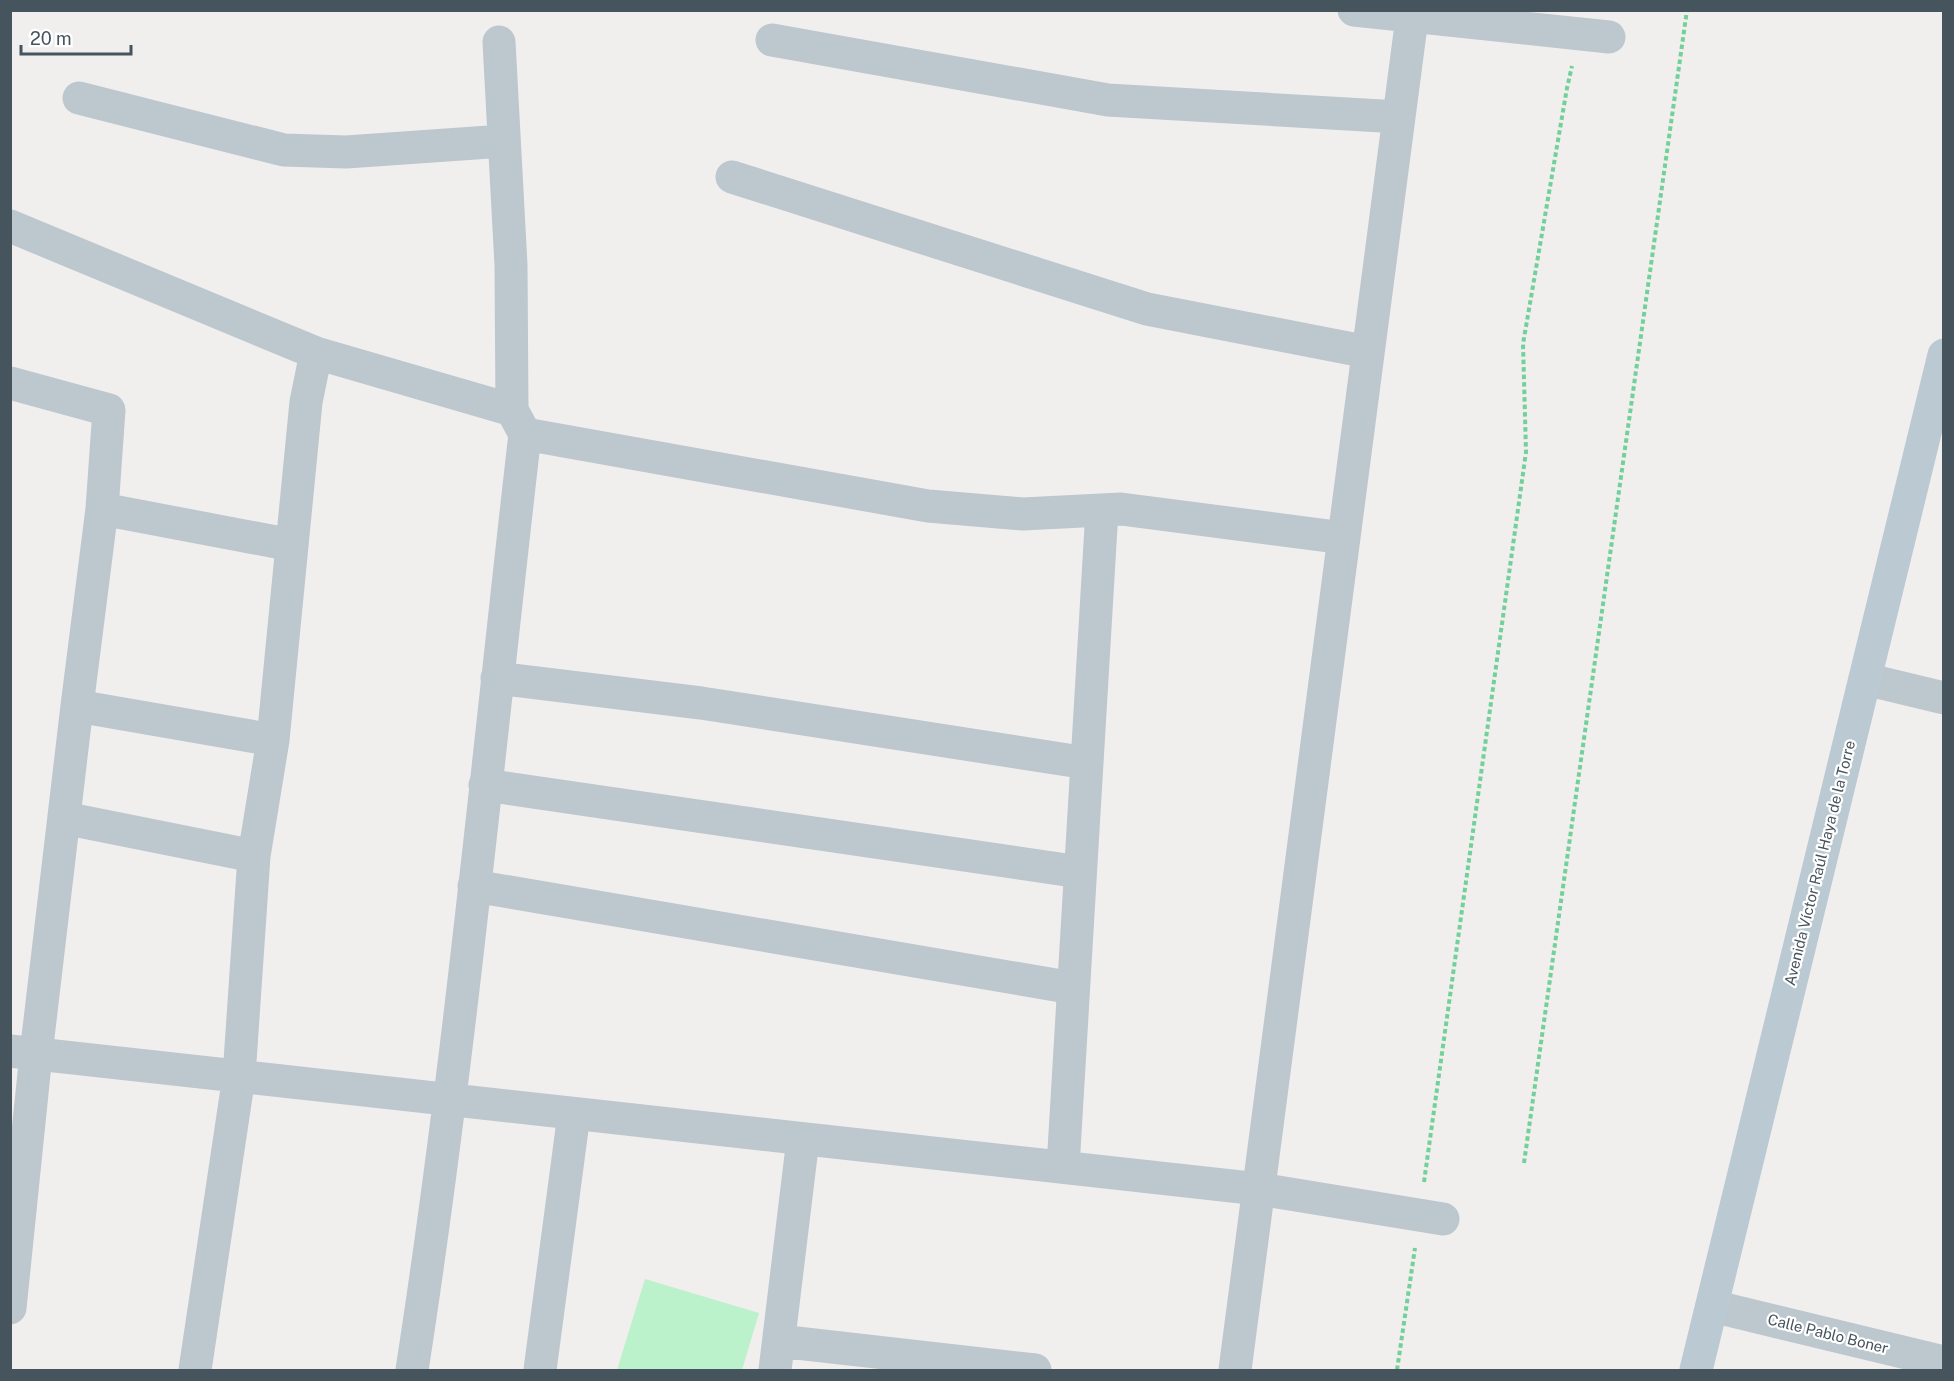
<svg xmlns="http://www.w3.org/2000/svg" width="1954" height="1381" viewBox="0 0 1954 1381" font-family="'Public Sans',sans-serif">
  <style>
    .green { fill: #bbf1cb }
    .lines { fill: none; stroke-linecap: round; stroke-linejoin: round }
    .path { stroke: #72d099; stroke-width: 4; stroke-dasharray: 4.5 3; stroke-linecap: butt }
    .street { stroke: #bcc7ce; stroke-width: 33 }
    .secondary { stroke: #bbc9d3; stroke-width: 33 }
    .labels { text-anchor: middle; stroke-width: 4.5; stroke-linejoin: round; paint-order: stroke }
    .street-label { font-size: 15px; fill: #46545d; stroke: #fff }
  </style>
  <rect width="100%" height="100%" fill="#f1eeee"/>
  <!-- green -->
  <path class="green" d="M645 1279 759 1313 742 1370H617Z"/>
  <g class="lines">
    <!-- path -->
    <path class="path" d="M1524 1163 1687 10
      M1424 1182 1526 452 1523 344 1567 88 1572 66
      M1397 1370 1415 1248"/>
    <!-- street -->
    <path class="street" d="M1354 10 1609 37
      M772 40 1108 100 1399 117
      M499 42 511 265 512 410
      M79 98 284 150 346 152 504 141
      M732 177 1147 309 1368 352
      M10 226 316 353 512 410 525 434 928 506 1023 514 1121 509 1344 538
      M10 383 109 410 102 509 77 706 36 1054 10 1308
      M102 509 292 545
      M497 678 701 703 1087 763
      M1865 679 1944 698
      M77 706 273 740
      M485 785 1080 872
      M64 818 254 856
      M474 886 1073 988
      M10 1051 1259 1189 1443 1219
      M1063 1167 1102 510
      M1712 1306 1944 1362
      M779 1341 1035 1370
      M195 1370 239 1076 254 856 273 740 306 402 316 353
      M412 1370C460 1060 489 746 525 434
      M540 1370 574 1114
      M775 1370 803 1139
      M1235 1370 1413 10"/>
    <!-- secondary -->
    <path class="secondary" d="M1696 1370 1944 355"/>
  </g>
  <g class="labels">
    <!-- street labels -->
    <g class="street-label">
      <text transform="translate(1820 863) rotate(-76)" y="5">Avenida Víctor Raúl Haya de la Torre</text>
      <text transform="translate(1828 1334) rotate(14)" y="5">Calle Pablo Boner</text>
    </g>
  </g>
  <!-- border -->
  <rect width="1954" height="1381" fill="none" stroke="#46545d" stroke-width="24"/>
  <!-- scale -->
  <path d="M21 45v9h110v-9" fill="none" stroke="#46545d" stroke-width="3"/>
  <text x="30" y="45" font-size="18" fill="#46545d" stroke="#ffffff" stroke-width="4.5" paint-order="stroke">20 m</text>
</svg>
